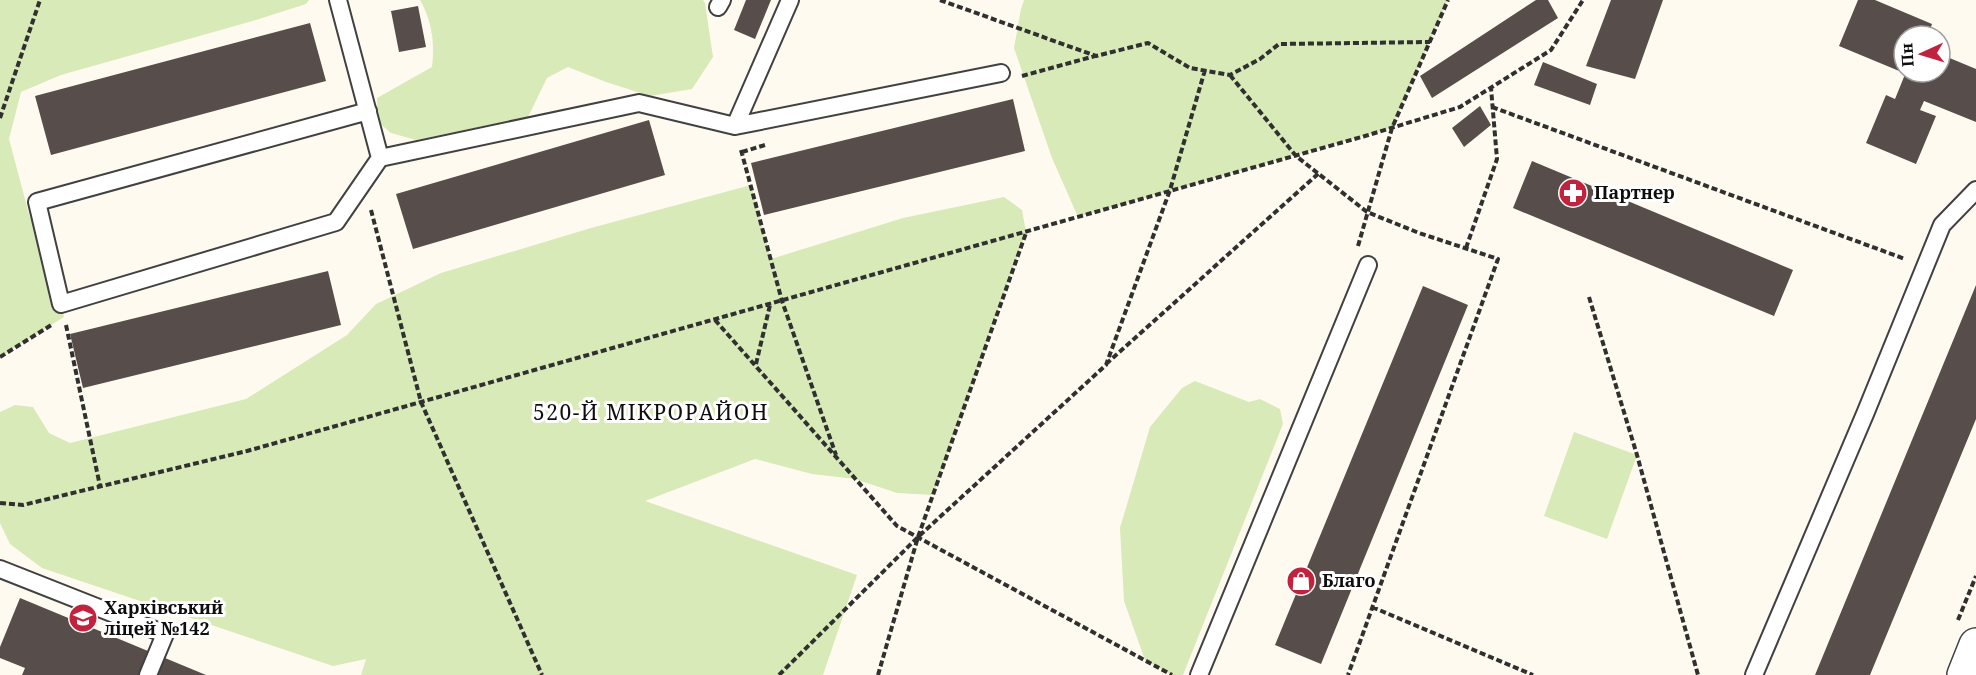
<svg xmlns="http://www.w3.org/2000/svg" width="1976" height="675" viewBox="0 0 1976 675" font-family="'Noto Serif',serif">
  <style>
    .green { fill: #d8eab7 }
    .building { fill: #574d4a }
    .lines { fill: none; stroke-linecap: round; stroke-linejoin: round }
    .service-casing { stroke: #414141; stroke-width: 20 }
    .tertiary-casing { stroke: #414141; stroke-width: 36 }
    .path { stroke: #303030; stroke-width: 4; stroke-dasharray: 6 3; stroke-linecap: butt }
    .service { stroke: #fff; stroke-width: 16 }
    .tertiary { stroke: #fff; stroke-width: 33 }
    .labels { text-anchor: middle; stroke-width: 6; stroke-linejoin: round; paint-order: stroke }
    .poi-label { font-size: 18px; font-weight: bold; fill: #0e0e0e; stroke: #fff; text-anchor: start }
    .quarter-label { font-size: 21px; letter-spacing: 1.5px; fill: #0e0e0e; stroke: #fff }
  </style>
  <rect width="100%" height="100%" fill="#fffaef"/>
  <!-- green -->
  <path class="green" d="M0 0H309L306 4 256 20 61 75 21 92 9 139 30 218 41 234 64 317 0 357Z
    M420 0H703L705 3 713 57 692 89 650 96 606 82 568 67 547 78 528 117 416 140 391 133 378 122 377 98 432 67C435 43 432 21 420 0Z
    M1024 0H1448L1392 128 1078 217 1052 158 1014 48 1021 9Z
    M751 185 771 259 903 218 1004 197 1022 210 1026 232 933 495 897 493 855 479 812 474 755 459 645 501 857 575 823 675H361L366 659 333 666 42 568 10 544 0 523V412L15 405 33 407 49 433 70 443 246 399 347 335 376 304 441 273 591 228Z
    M1195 381 1249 402 1260 399 1280 409 1283 424 1183 675H1172L1145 660 1124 601 1120 528 1150 427 1182 388Z
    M1574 432 1637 455 1607 539 1544 516Z"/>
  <!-- building -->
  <path class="building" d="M746 0H771L755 39 734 30Z
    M1536 0H1548L1558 18 1432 98 1420 76Z
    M1611 0H1663L1635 79 1586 66Z
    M1858 0H1875L1932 24 1928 36H1904V73L1839 46Z
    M418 6 426 47 399 52 391 11Z
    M310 23 326 81 51 155 35 96Z
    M1940 54 1976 69V122L1924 101 1920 110 1936 116 1916 164 1866 143 1886 95 1895 99 1906 72H1940Z
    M1543 62 1597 84 1590 105 1534 85Z
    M1013 99 1025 151 764 215 751 163Z
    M1480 106 1491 125 1464 147 1452 128Z
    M649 120 665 175 413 249 396 194Z
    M1532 161 1793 270 1774 316 1513 208Z
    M328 271 341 325 83 388 70 334Z
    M1976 285V419L1870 675H1815Z
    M1423 286 1468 305 1321 664 1275 645Z
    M20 598 206 675H22L25 668 0 658V647Z"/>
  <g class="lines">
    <!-- service casing -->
    <g class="service-casing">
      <path id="service" d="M338 0 380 158
        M718 7 722 0
        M368 111 37 202 61 304 336 222 380 158 639 103 735 126 1001 73
        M735 126 790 0
        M0 569 165 634 148 675
        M1199 675 1368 265
        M1754 675 1865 414 1942 225 1976 190"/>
    </g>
    <!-- tertiary casing -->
    <g class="tertiary-casing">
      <path id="tertiary" d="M1964 675 1976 645"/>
    </g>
    <!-- path -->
    <path class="path" d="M940 0 1096 56 1148 43 1190 68 1230 75 1260 59 1279 44 1430 42
      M1230 75 1296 156 1367 212 1419 233 1498 259 1348 675
      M1022 76 1095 56
      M1492 107 1905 259
      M0 118 40 0
      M741 150 782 301 836 455
      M742 152 765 145
      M371 210 421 402 542 675
      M1358 246 1392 128 1448 0
      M1466 248 1497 159 1491 88
      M1589 297 1637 455 1698 675
      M715 320 897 526 1172 675
      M66 325 100 486
      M0 357 53 324
      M756 364 770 305
      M1106 364 1319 173
      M0 503 23 505 247 451 1365 136 1460 107 1551 50 1583 0
      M1372 607 1533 675
      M1958 620 1976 576
      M779 675 918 537 1106 365 1170 190 1205 70
      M878 675 918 537 1026 233"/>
    <!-- service -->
    <use href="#service" class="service"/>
    <!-- tertiary -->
    <use href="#tertiary" class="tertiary"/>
  </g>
  <!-- icons -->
  <defs>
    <g id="pharmacy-disc" transform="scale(1.5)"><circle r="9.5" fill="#c1233e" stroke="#fff"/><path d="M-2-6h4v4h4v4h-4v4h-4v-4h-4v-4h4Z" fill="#fff"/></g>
    <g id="shop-disc" transform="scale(1.5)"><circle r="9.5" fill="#c1233e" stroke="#fff"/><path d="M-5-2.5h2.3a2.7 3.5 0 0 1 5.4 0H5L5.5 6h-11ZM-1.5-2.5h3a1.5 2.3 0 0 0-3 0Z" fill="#fff"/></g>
    <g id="school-disc" transform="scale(1.5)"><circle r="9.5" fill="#c1233e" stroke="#fff"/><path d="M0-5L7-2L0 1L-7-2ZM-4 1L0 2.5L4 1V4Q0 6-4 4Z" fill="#fff"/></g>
  </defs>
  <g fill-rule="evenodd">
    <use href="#pharmacy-disc" x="1573" y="193"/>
    <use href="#shop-disc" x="1301" y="581"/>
    <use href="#school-disc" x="83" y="618"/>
  </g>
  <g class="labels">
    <!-- poi labels -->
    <g class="poi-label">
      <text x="1594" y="199">Партнер</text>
      <text x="1322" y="587">Благо</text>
      <text x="104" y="614">Харківський<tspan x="104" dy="21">ліцей №142</tspan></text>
    </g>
    <!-- quarter labels -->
    <g class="quarter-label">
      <text x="651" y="420">520-Й МІКРОРАЙОН</text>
    </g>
  </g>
  <!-- north arrow -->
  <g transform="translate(1922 54) rotate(266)"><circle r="28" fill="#ffffff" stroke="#9f9f9f" stroke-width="1.5"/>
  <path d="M0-4.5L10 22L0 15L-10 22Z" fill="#c1233e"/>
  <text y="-9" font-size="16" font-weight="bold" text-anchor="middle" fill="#0e0e0e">Пн</text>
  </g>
</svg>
